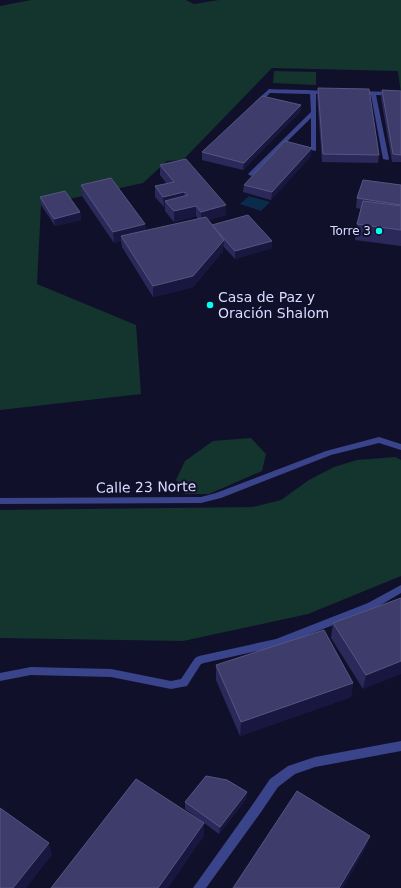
<svg xmlns="http://www.w3.org/2000/svg" width="401" height="888" viewBox="0 0 401 888" font-family="'DejaVu Sans',sans-serif">
  <style>
    .green { fill: #13352e }
    .water { fill: #0a2b4a }
    .lines { fill: none; stroke-linecap: round; stroke-linejoin: round }
    .service { fill: #3a448a; fill-rule: evenodd }
    .minor { fill: #3a448a; fill-rule: evenodd }
    .wall { fill: #2b2959 }
    .shaded-wall { fill: #19173f }
    .building { fill: #3e3c6a; stroke: #565582 }
    .poi-dot { fill: #06fff2; stroke: #11102b; stroke-width: 1.5 }
    .labels { text-anchor: middle; stroke-width: 4; stroke-linejoin: round; paint-order: stroke }
    .far-poi-label { font-size: 12px; fill: #dadbff; stroke: #11102b; text-anchor: end }
    .poi-label { font-size: 14px; fill: #dadbff; stroke: #11102b; text-anchor: start }
    .street-label { font-size: 14px; fill: #dadbff; stroke: #11102b }
  </style>
  <rect width="100%" height="100%" fill="#11102b"/>
  <!-- green -->
  <path class="green" d="M31 0H186L194 4 219 0H401V94L398 71 272 68 183 160 167 161 143 183 41 205 37 284 136 325 141 394 0 410V6Z
    M274 71 316 72V85L273 83Z
    M251 438 266 454 262 471 209 494H185L176 480 185 461 213 441Z
    M395 457 401 460V576L308 614 183 641 0 638V510L253 507 281 500 309 480 334 467 357 460Z"/>
  <!-- water -->
  <path class="water" d="M249 196 270 202 261 211 240 204Z"/>
  <g class="lines">
    <!-- service -->
    <path class="service" d="M269 89C280 90 323 89 330 93L327 95 316 94V151L311 150V118L253 175 251 176 248 174 249 173 311 112 310 94 270 93 259 104H255V102Z
      M358 91 393 92 396 94 393 96 376 95 389 159 388 160 383 159 371 95 356 94V92Z
      M401 585V593L374 609 280 646 204 663 201 664 187 686 171 689 111 677 31 675 0 681V673L31 667 111 669 171 681 181 679 195 658 199 656 276 639 368 603Z
      M257 803 261 804 262 808 261 812 206 888H193L253 804Z"/>
    <!-- minor -->
    <path class="minor" d="M379 437 401 444V450L379 443 331 455 221 498 201 503 0 504V498L201 497 216 493 326 451Z
      M401 741V751L315 767 295 774 278 787 261 812 257 813 253 812 252 808 253 804 270 779 288 766 315 757Z"/>
  </g>
  <!-- wall -->
  <path class="wall" d="M318 88 379 155 378 163 322 162 317 95Z
    M382 90 401 91V162H392L381 98Z
    M301 105 300 112 243 170 202 160V152Z
    M311 156 271 200 243 192 244 185Z
    M160 165 226 205V215L208 220 212 225 272 241V248L235 259 223 246V251L193 287 153 297 122 247 121 241 114 243 82 196 81 185 145 224 146 231 198 219 196 216 174 222 165 211V207H164L155 197V186L167 184 160 175Z
    M401 185V246L355 240 357 224 361 209 356 208 357 198Z
    M40 197 80 212 81 220 55 226 41 205Z
    M401 598 363 689 331 638 333 623Z
    M216 665 353 683 351 697 240 736 216 680Z
    M247 792 246 799 219 834 185 809V802Z"/>
  <!-- shaded-wall -->
  <path class="shaded-wall" d="M301 105 300 112 243 170 244 163Z
    M312 148 311 156 271 200 272 192Z
    M184 192 185 202 165 201V207H164L163 197Z
    M226 205V215L201 222V212Z
    M196 206V216L174 222V211Z
    M80 212 81 220 55 226 54 219Z
    M145 224 146 235 121 236V241L114 243 113 232Z
    M224 240 223 251 193 287 153 297V286Z
    M272 241V248L235 259V251Z
    M401 661V674L363 689 366 675Z
    M353 683 351 697 240 736 241 722Z
    M247 792 246 799 219 834 220 827Z
    M204 823V836L168 888H158Z
    M370 836 366 848 343 888H339Z
    M49 843 52 855 26 888H13Z"/>
  <!-- building -->
  <path class="building" d="M318 88 369 89 379 155 323 154Z
    M382 90 401 91V155L393 154Z
    M262 96 301 105 244 163 202 152Z
    M285 141 312 148 272 192 244 185Z
    M186 159 226 205 201 212 196 206 174 211 165 201 188 195 184 192 163 197 155 186 174 182 160 165Z
    M111 178 145 224 113 232 81 185Z
    M363 180 401 185V205L357 198Z
    M65 191 80 212 54 219 40 197Z
    M363 201 401 206V230L357 224Z
    M248 215 272 241 235 251 212 225Z
    M206 217 224 240 193 276 153 286 121 236Z
    M401 598V661L366 675 333 623Z
    M324 630 353 683 241 722 216 665Z
    M206 776 227 780 247 792 220 827 185 802Z
    M136 779 204 823 158 888H51Z
    M297 791 370 836 339 888H233Z
    M0 808 49 843 13 888H0Z"/>
  <!-- markers -->
  <g class="poi-dot">
    <circle cx="379" cy="231" r="4"/>
    <circle cx="210" cy="305" r="4"/>
  </g>
  <g class="labels">
    <!-- far-poi labels -->
    <g class="far-poi-label">
      <text x="371" y="235">Torre 3</text>
    </g>
    <!-- poi labels -->
    <g class="poi-label">
      <text x="218" y="302">Casa de Paz y<tspan x="218" dy="16">Oración Shalom</tspan></text>
    </g>
    <!-- street labels -->
    <g class="street-label">
      <text transform="translate(146 487) rotate(-1)" y="5">Calle 23 Norte</text>
    </g>
  </g>
</svg>
